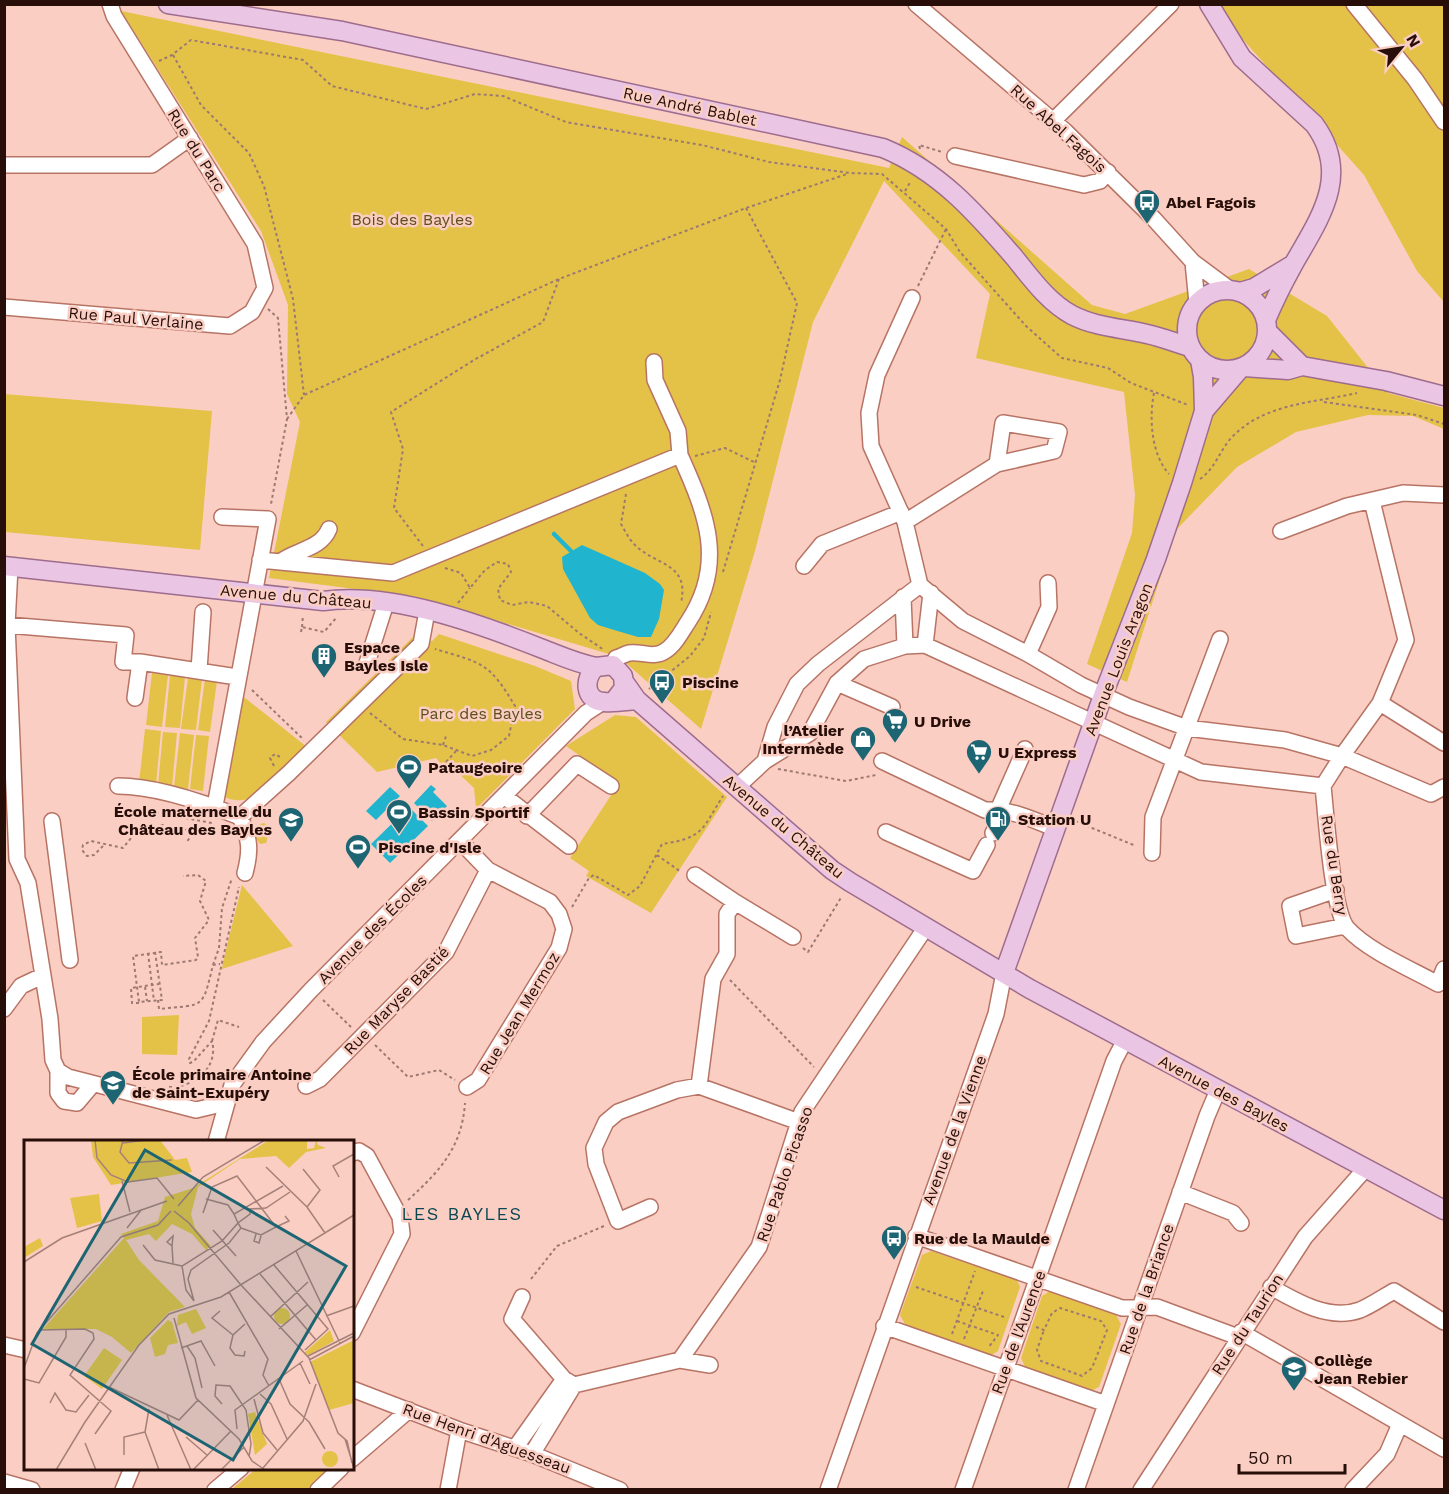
<svg xmlns="http://www.w3.org/2000/svg" width="1449" height="1494" viewBox="0 0 1449 1494" font-family="'Work Sans',sans-serif">
  <style>
    .green { fill: #e4c247 }
    .water { fill: #20b4ce }
    .lines { fill: none; stroke-linecap: round; stroke-linejoin: round }
    .stream { stroke: #20b4ce; stroke-width: 4.5 }
    .minor-casing { stroke: #b77465; stroke-width: 18 }
    .major-casing { stroke: #9e6c8c; stroke-width: 21 }
    .path { stroke: #9d7971; stroke-width: 2; stroke-dasharray: 3 3; stroke-linecap: butt }
    .minor { stroke: #fff; stroke-width: 15 }
    .major { stroke: #ebc5e4; stroke-width: 18 }
    .labels { text-anchor: middle; stroke-width: 5; stroke-linejoin: round; paint-order: stroke }
    .street-label { font-size: 16px; fill: #270e09; stroke: #facec3 }
    .poi-label { font-size: 16px; font-weight: bold; fill: #270e09; stroke: #facec3; text-anchor: start }
    .park-label { font-size: 16px; fill: #5d4f1b; stroke: #facec3 }
    .neighbourhood-label { font-size: 18px; letter-spacing: 1.5px; fill: #0a4752; stroke: #facec3 }
    .inset-road { fill: none; stroke: #a68179; stroke-width: 1.5 }
    .view { fill: #1d6573; fill-opacity: 0.15; stroke: #1d6573; stroke-width: 3 }
    .inset-edge { fill: none; stroke: #270e09; stroke-width: 3 }
  </style>
  <rect width="100%" height="100%" fill="#facec3"/>
  <!-- green -->
  <path class="green" d="M1212 5H1444V302L1417 271 1364 175Z
    M121 11 889 168 902 137 1092 305 1125 314 1249 269 1327 316 1388 393 1444 408V429L1413 416 1368 415 1296 432 1237 467 1175 531 1127 682 1087 664 1132 533 1135 495 1124 392 976 358 990 294 884 181 813 322 755 551 701 729 619 657 417 597 269 578 300 422 287 394 288 305 261 231Z
    M4 394 212 411 200 550 5 532Z
    M439 634 535 666 571 681 575 709 476 809 474 788 455 770H446L436 758 377 772 326 722 413 637 432 641Z
    M152 673 168 675 162 727 146 725Z
    M170 675 185 677 180 728 165 727Z
    M188 678 202 679 196 730 181 729Z
    M205 679 217 681 210 732 198 730Z
    M240 694 307 747C287 767 256 813 225 797L221 788Z
    M615 715 636 717 727 797 651 913 586 876 589 871 570 858 619 783 566 746Z
    M145 729 161 731 156 785 139 783Z
    M163 732 177 733 172 787 158 785Z
    M180 733 194 735 188 789 174 787Z
    M196 735 209 736 203 791 190 789Z
    M264 823 271 828 266 843 260 844 253 835C254 828 257 825 264 823Z
    M242 885 293 946 222 969 224 958Z
    M179 1015 177 1055 142 1054V1017Z
    M931 1251 1017 1280 1020 1287 998 1351 990 1356 906 1326 900 1315 922 1255Z
    M1050 1291 1116 1315 1121 1324 1099 1387 1089 1392 1026 1369 1021 1358 1042 1296Z
    M256 1469H334L310 1489 231 1490Z"/>
  <!-- water -->
  <path class="water" d="M582 545 645 573 660 584 664 590 659 619 651 637H638L614 630 598 625 590 618 563 569 562 557Z
    M431 785 436 789 433 792 447 806 432 821 414 803Z
    M390 787 400 796 376 820 366 811Z
    M409 807 428 826 390 863 371 844Z"/>
  <g class="lines">
    <!-- stream -->
    <path class="stream" d="M554 534 571 551"/>
    <!-- minor casing -->
    <g class="minor-casing">
      <path id="minor" d="M916 4 1065 131 1154 219 1193 262 1232 291
        M1354 4 1415 79 1444 122
        M1053 121 1171 4
        M955 156 1084 185 1100 181 1108 172
        M4 165H152L190 138
        M1193 262 1197 303
        M912 298 877 375 869 413 871 446 905 522 920 585
        M4 307 230 326 252 312 265 288 255 244 114 16 110 4
        M654 362 655 380 678 431 680 455
        M1372 501 1406 640 1380 703
        M905 522 997 464 1003 423 1059 432 1054 451 997 464
        M1281 531 1347 506 1403 493 1444 495
        M260 560 393 573 680 455C706 513 727 563 688 622 682 631 675 645 665 651 653 659 642 651 629 653 625 654 620 657 616 658L613 665
        M280 562C296 550 321 549 329 529
        M804 566 822 544 901 512
        M10 567 7 625 17 859 28 883 50 1019 53 1060 58 1071 68 1077 196 1110 213 1106 226 1099
        M903 597 905 646
        M7 625 126 635 123 662H140
        M925 645 931 593
        M1028 654 1049 607 1048 583
        M367 663 386 603
        M199 670 203 612
        M837 683 892 707
        M135 698 140 662 237 677
        M1444 743 1380 703 1342 756 1285 740 1187 728 1129 707 1081 685 1028 654 963 621 920 585 818 664 797 684 775 727 765 761 810 733 837 683 864 659 905 646 925 645 1201 772 1323 786 1342 756 1431 794 1444 787
        M882 761 985 810C1011 809 1032 819 1056 829
        M118 786C156 786 205 803 240 817 250 839 251 850 245 873
        M1323 786C1326 814 1332 910 1347 928 1368 951 1411 969 1438 984L1444 969
        M737 787 765 761
        M504 796 569 846
        M215 806 268 519 222 517
        M998 810 1025 749
        M527 816 577 764 611 786
        M240 817 289 773 421 644 427 611
        M52 821 70 960
        M886 832 973 871 987 845
        M993 833 1005 812
        M461 842 488 870 550 902 559 914 564 929 559 948 478 1080 467 1087
        M1152 853 1153 817 1220 639
        M695 875 735 902
        M1336 890 1290 906 1296 936 1345 926
        M4 1009 21 986 42 976
        M58 1071V1093L64 1101 77 1103 93 1084
        M306 1086 320 1079 446 952 488 870
        M699 1086 713 979 727 954V914L735 902 793 937
        M216 1142 232 1085 263 1042 311 990 586 713 603 702
        M352 1153 359 1151 367 1156 400 1217 402 1234 352 1333
        M1180 1192 1233 1213 1241 1223
        M650 1207 618 1221 596 1164 594 1148 606 1122 618 1112 677 1090 699 1086 799 1122
        M916 1236 1122 1308 1157 1307 1238 1337
        M1271 1287C1297 1302 1330 1321 1360 1310 1372 1305 1383 1297 1394 1291L1444 1322
        M522 1297 512 1319 564 1379 574 1385
        M884 1326 1106 1404
        M1241 1332 1444 1449
        M4 1345 26 1350
        M680 1360 710 1365
        M352 1389 459 1430 532 1454 620 1490
        M515 1448 564 1379
        M532 1454 574 1385 680 1360 759 1247 802 1112 926 927
        M352 1459 409 1410
        M4 1482 32 1490
        M123 1490 132 1468
        M215 1490 241 1468
        M318 1490 341 1468
        M448 1490 459 1430
        M828 1490 996 1014 1004 973
        M963 1490 1114 1061 1125 1040
        M1076 1490 1207 1116 1218 1090
        M1141 1490 1305 1237 1366 1168
        M1353 1490 1387 1454 1400 1424"/>
    </g>
    <!-- major casing -->
    <g class="major-casing">
      <path id="major" d="M168 4 342 31 883 148C939 171 975 212 1014 257 1031 278 1048 302 1072 315 1095 327 1122 328 1147 334 1161 337 1176 343 1190 347
        M1209 4 1242 58 1314 124C1352 175 1319 219 1293 265 1283 283 1274 301 1266 320
        M1187 330a40 40 0 1 1 80 0a40 40 0 1 1-80 0Z
        M1240 292 1254 288 1292 265
        M1267 331 1302 366
        M1244 367 1288 370 1302 366 1386 381 1444 396
        M1204 411 1240 369
        M4 566 323 601C391 591 480 624 543 649 561 656 576 663 596 667
        M625 683 637 700 832 870 850 882 1030 989 1444 1210
        M614 701 624 688 623 676 613 665 596 667C584 677 583 701 604 702 615 703 626 701 637 700
        M1004 973 1105 690 1156 559 1182 483 1204 411 1203 377 1200 360"/>
    </g>
    <!-- path -->
    <path class="path" d="M173 55 201 105 249 153 264 186 293 299 304 395
      M159 61 172 55 191 40 303 60 332 86 426 109 475 94 503 96 566 122 702 145 769 162 850 173 882 174 946 229 960 252 1026 326 1062 358 1108 368 1131 383 1188 405
      M920 149 919 145 942 152
      M905 191 911 181
      M918 286 946 229
      M268 309 278 318 287 419 271 504
      M1154 393C1149 418 1151 454 1169 474
      M1324 402 1417 415 1444 424
      M287 419 304 395 559 279 746 208 847 174
      M695 456 725 448 754 462
      M1200 479C1216 468 1220 449 1233 436 1266 403 1313 403 1357 393
      M626 494 621 524C625 531 629 539 634 544 655 566 690 562 681 603
      M423 546 394 508 403 449 391 412 474 360 543 322 559 279
      M445 568 461 573 470 588 485 570 497 562 508 564 511 572 498 589 500 600 512 605 529 602 547 606 579 633 604 650
      M723 572 780 380 797 303 746 208
      M458 603 470 588
      M302 627 303 615
      M301 632 302 627 324 632 337 617
      M649 689 690 656 704 638 711 612
      M252 690 304 740
      M370 713 403 739 443 745 472 756 491 750 509 736 515 706C489 662 482 663 435 649
      M443 745 446 736
      M446 762 456 751
      M274 766 270 758 275 754 282 758
      M778 769 846 781 876 775
      M120 809 148 811 212 823
      M1075 821 1136 846
      M103 846 94 855 87 856 82 850 83 845 91 841 123 848 135 833 163 825 171 833 185 828 191 836 186 843
      M657 855 681 872
      M572 907 589 878 594 875 628 895 640 886 662 844C704 838 702 829 723 796
      M803 948 808 952 842 896
      M155 952 162 1000 139 1002 133 956 161 952 162 965 196 960 198 957 195 938 209 920 200 901 206 881 198 875 183 876
      M148 953 154 1001
      M213 965 219 948 222 908 232 878
      M730 980 814 1067
      M145 987 147 1001
      M158 1000 159 1009C205 1004 202 1010 213 965L220 964
      M323 1000 351 1027
      M139 1003H132L131 988 159 984
      M212 1041 218 1020 239 1027
      M375 1045 408 1077 439 1070 455 1080
      M169 1087C193 1088 219 1068 212 1041L194 1061 190 1063 189 1059 209 1021 239 887
      M408 1200C440 1171 462 1147 465 1103
      M531 1279 557 1246 604 1226
      M916 1287 1007 1318
      M957 1321 998 1335 988 1348
      M1036 1327 1044 1330 1052 1313 1060 1308 1101 1321 1107 1330 1092 1368 1082 1376 1041 1361 1037 1350 1044 1330
      M952 1334 975 1271
      M964 1339 983 1291"/>
    <!-- minor -->
    <use href="#minor" class="minor"/>
    <!-- major -->
    <use href="#major" class="major"/>
  </g>
  <!-- icons -->
  <defs>
    <g id="bus-pin" transform="scale(1.35)"><path d="M0 17L-7.5 6A9.5 9.5 0 1 1 7.5 6Z" fill="#1d6573" stroke="#facec3"/><path d="M-5-6H5V4H4V6H2V4H-2V6H-4V4H-5ZM-3.5-4V0h7V-4ZM-3.5 1.2v1.5H-2V1.2ZM2 1.2v1.5H3.5V1.2Z" fill="#fff"/></g>
    <g id="building-pin" transform="scale(1.35)"><path d="M0 17L-7.5 6A9.5 9.5 0 1 1 7.5 6Z" fill="#1d6573" stroke="#facec3"/><path d="M-4-6H4V6H1V3H-1V6H-4ZM-2.5-4.3h1.7v1.8h-1.7ZM.8-4.3h1.7v1.8H.8ZM-2.5-1h1.7V.8h-1.7ZM.8-1h1.7V.8H.8Z" fill="#fff"/></g>
    <g id="supermarket-pin" transform="scale(1.35)"><path d="M0 17L-7.5 6A9.5 9.5 0 1 1 7.5 6Z" fill="#1d6573" stroke="#facec3"/><path d="M-6-5.5h2.5l.6 2H6L4.5 2H-2.5L-4.4-4H-6ZM-1.5 3.2a1.3 1.3 0 1 0 .1 0ZM3 3.2a1.3 1.3 0 1 0 .1 0Z" fill="#fff"/></g>
    <g id="shop-pin" transform="scale(1.35)"><path d="M0 17L-7.5 6A9.5 9.5 0 1 1 7.5 6Z" fill="#1d6573" stroke="#facec3"/><path d="M-5-2.5h2.3a2.7 3.5 0 0 1 5.4 0H5L5.5 6h-11ZM-1.5-2.5h3a1.5 2.3 0 0 0-3 0Z" fill="#fff"/></g>
    <g id="stadium-pin" transform="scale(1.35)"><path d="M0 17L-7.5 6A9.5 9.5 0 1 1 7.5 6Z" fill="#1d6573" stroke="#facec3"/><path d="M0-5a6.5 5 0 1 0 0 10a6.5 5 0 1 0 0-10ZM-3.5-1.8h7v3.6h-7Z" fill="#fff"/></g>
    <g id="fuel-pin" transform="scale(1.35)"><path d="M0 17L-7.5 6A9.5 9.5 0 1 1 7.5 6Z" fill="#1d6573" stroke="#facec3"/><path d="M-5.5-6h7V0h2V4h1.3V-2.5L3-4.5l.8-.8L6-3V5H2.5V1h-1V6h-7ZM-4.2-4.7v3.2H.2V-4.7Z" fill="#fff"/></g>
    <g id="school-pin" transform="scale(1.35)"><path d="M0 17L-7.5 6A9.5 9.5 0 1 1 7.5 6Z" fill="#1d6573" stroke="#facec3"/><path d="M0-5L7-2L0 1L-7-2ZM-4 1L0 2.5L4 1V4Q0 6-4 4Z" fill="#fff"/></g>
  </defs>
  <g fill-rule="evenodd">
    <use href="#bus-pin" x="1147" y="202"/>
    <use href="#building-pin" x="324" y="656"/>
    <use href="#bus-pin" x="662" y="682"/>
    <use href="#supermarket-pin" x="895" y="721"/>
    <use href="#shop-pin" x="863" y="739"/>
    <use href="#supermarket-pin" x="979" y="752"/>
    <use href="#stadium-pin" x="409" y="767"/>
    <use href="#stadium-pin" x="399" y="812"/>
    <use href="#fuel-pin" x="998" y="819"/>
    <use href="#school-pin" x="291" y="820"/>
    <use href="#stadium-pin" x="358" y="847"/>
    <use href="#school-pin" x="113" y="1083"/>
    <use href="#bus-pin" x="894" y="1238"/>
    <use href="#school-pin" x="1294" y="1369"/>
  </g>
  <g class="labels">
    <!-- street labels -->
    <g class="street-label">
      <text transform="translate(690 106) rotate(12)" y="6">Rue André Bablet</text>
      <text transform="translate(1059 128) rotate(42)" y="6">Rue Abel Fagois</text>
      <text transform="translate(197 150) rotate(58)" y="6">Rue du Parc</text>
      <text transform="translate(136 318) rotate(5)" y="6">Rue Paul Verlaine</text>
      <text transform="translate(296 596) rotate(5)" y="6">Avenue du Château</text>
      <text transform="translate(1118 659) rotate(-69)" y="6">Avenue Louis Aragon</text>
      <text transform="translate(784 826) rotate(40)" y="6">Avenue du Château</text>
      <text transform="translate(1335 865) rotate(81)" y="6">Rue du Berry</text>
      <text transform="translate(372 929) rotate(-45)" y="6">Avenue des Écoles</text>
      <text transform="translate(396 1000) rotate(-46)" y="6">Rue Maryse Bastié</text>
      <text transform="translate(519 1013) rotate(-59)" y="6">Rue Jean Mermoz</text>
      <text transform="translate(1224 1093) rotate(28)" y="6">Avenue des Bayles</text>
      <text transform="translate(954 1130) rotate(-70)" y="6">Avenue de la Vienne</text>
      <text transform="translate(784 1174) rotate(-71)" y="6">Rue Pablo Picasso</text>
      <text transform="translate(1146 1289) rotate(-71)" y="6">Rue de la Briance</text>
      <text transform="translate(1247 1324) rotate(-57)" y="6">Rue du Taurion</text>
      <text transform="translate(1018 1332) rotate(-70)" y="6">Rue de l'Aurence</text>
      <text transform="translate(487 1438) rotate(20)" y="6">Rue Henri d'Aguesseau</text>
    </g>
    <!-- poi labels -->
    <g class="poi-label">
      <text x="1166" y="208">Abel Fagois</text>
      <text x="344" y="653">Espace<tspan x="344" dy="18">Bayles Isle</tspan></text>
      <text x="682" y="688">Piscine</text>
      <text x="914" y="727">U Drive</text>
      <text x="844" y="736" text-anchor="end">l’Atelier<tspan x="844" dy="18">Intermède</tspan></text>
      <text x="998" y="758">U Express</text>
      <text x="428" y="773">Pataugeoire</text>
      <text x="272" y="817" text-anchor="end">École maternelle du<tspan x="272" dy="18">Château des Bayles</tspan></text>
      <text x="418" y="818">Bassin Sportif</text>
      <text x="1018" y="825">Station U</text>
      <text x="378" y="853">Piscine d'Isle</text>
      <text x="132" y="1080">École primaire Antoine<tspan x="132" dy="18">de Saint-Exupéry</tspan></text>
      <text x="914" y="1244">Rue de la Maulde</text>
      <text x="1314" y="1366">Collège<tspan x="1314" dy="18">Jean Rebier</tspan></text>
    </g>
    <!-- park labels -->
    <g class="park-label">
      <text x="412" y="225">Bois des Bayles</text>
      <text x="481" y="719">Parc des Bayles</text>
    </g>
    <!-- neighbourhood labels -->
    <g class="neighbourhood-label">
      <text x="462" y="1220">LES BAYLES</text>
    </g>
  </g>
  <!-- overview -->
  <g transform="translate(24 1140)">
    <rect width="330" height="330" fill="#facec3"/>
    <path d="M67 0H136L151 20 163 18 168 32 87 45 69 17ZM245 0H283V9L290 8 292 0 294 5 302 8 282 12 265 28 252 16 216 19 174 47 167 74 171 88 187 106 182 110 168 94 148 84 132 101 125 94 102 100 115 120 161 167 145 172 107 213 88 197 72 189H19L100 98 97 94 134 81 141 57 169 48ZM75 54 78 81 53 88 46 58ZM16 98 19 106 0 118V107ZM250 176a8 8 0 1 1 16 0a8 8 0 1 1-16 0ZM172 169 182 188 168 194 162 182 153 186 154 175ZM144 180 148 182 154 203 144 205 141 214 131 217 126 198ZM306 190 310 201 285 215 280 213ZM330 200V263L305 270 286 222ZM80 208 98 220 78 249 60 236ZM231 272 243 304 231 315 224 274ZM298 319a8 8 0 1 1 16 0a8 8 0 1 1-16 0Z" fill="#e4c247"/>
    <path class="inset-road" d="M71 0 73 18 87 35 104 42 133 38 150 59M99 0 96 12 105 23 148 20M99 3 122 0M242 27 283 67 301 93M279 29 296 50 283 67M315 37 309 26 330 14M98 41 106 72M259 46 210 74 214 83 198 101 158 126 162 150 170 161 164 139 167 130 205 103 217 88 214 83 226 74V69L242 68 266 52M182 59 204 65 210 74M154 66 179 37 241 0M150 71 165 83 217 145M179 73 188 47 213 36 252 87 237 95 217 88M252 87 265 81 261 76M103 88 118 69M189 90 212 116M232 94 230 101 235 103 237 96M119 105 131 120 158 126M148 106 149 96 143 102 148 106 149 123M272 111 316 203M0 122 38 98 143 61M250 125 304 189 281 210M236 134 292 200M217 145 285 218 314 293 323 301 328 323M205 152 244 219 239 235 245 246M196 171 188 178 209 195M302 176 330 166M246 177 284 142M150 178 172 258 215 299 228 321 241 330M255 189 283 165M16 190 61 189 69 193 70 199 46 235 87 271 71 294M163 206 171 218 178 248M157 208 177 201 191 226M221 211 220 216 211 215 206 208 209 195 221 184M284 216 330 193M285 220 330 196M276 223 286 244M0 228 13 193 97 97 134 85 147 71M0 239 15 243 42 197V190M255 239 266 264 285 282 301 309M85 247 155 280 174 260M236 254 247 264 263 299M230 259 239 293 253 310M26 263 31 253 42 270 52 272 65 255M198 264 191 256 192 245 206 246 222 270 227 304 225 317M125 269 121 292 135 330M143 275 167 330M213 289 211 270 279 221M162 297 183 315M321 299 330 328M61 303 72 330M100 315V297L121 292M239 328 279 281 292 244M32 330 61 282 115 205 145 174 197 157 330 75M169 330 207 291M197 330 220 307"/>
    <path class="view" d="M121 10 322 126 209 320 8 204Z"/>
    <rect width="330" height="330" class="inset-edge"/>
  </g>
  <!-- border -->
  <rect width="1449" height="1494" fill="none" stroke="#270e09" stroke-width="12"/>
  <!-- north arrow -->
  <g transform="translate(1401 48) rotate(60)" stroke="#facec3" stroke-width="4.5" paint-order="stroke">
  <path d="M0-4.5L10 22L0 15L-10 22Z" fill="#270e09"/>
  <text y="-9" font-size="16" font-weight="bold" text-anchor="middle" fill="#270e09">N</text>
  </g>
  <!-- scale -->
  <path d="M1239 1464v9h106v-9" fill="none" stroke="#270e09" stroke-width="3"/>
  <text x="1248" y="1464" font-size="18" fill="#270e09" stroke="#facec3" stroke-width="4.5" paint-order="stroke">50 m</text>
</svg>
